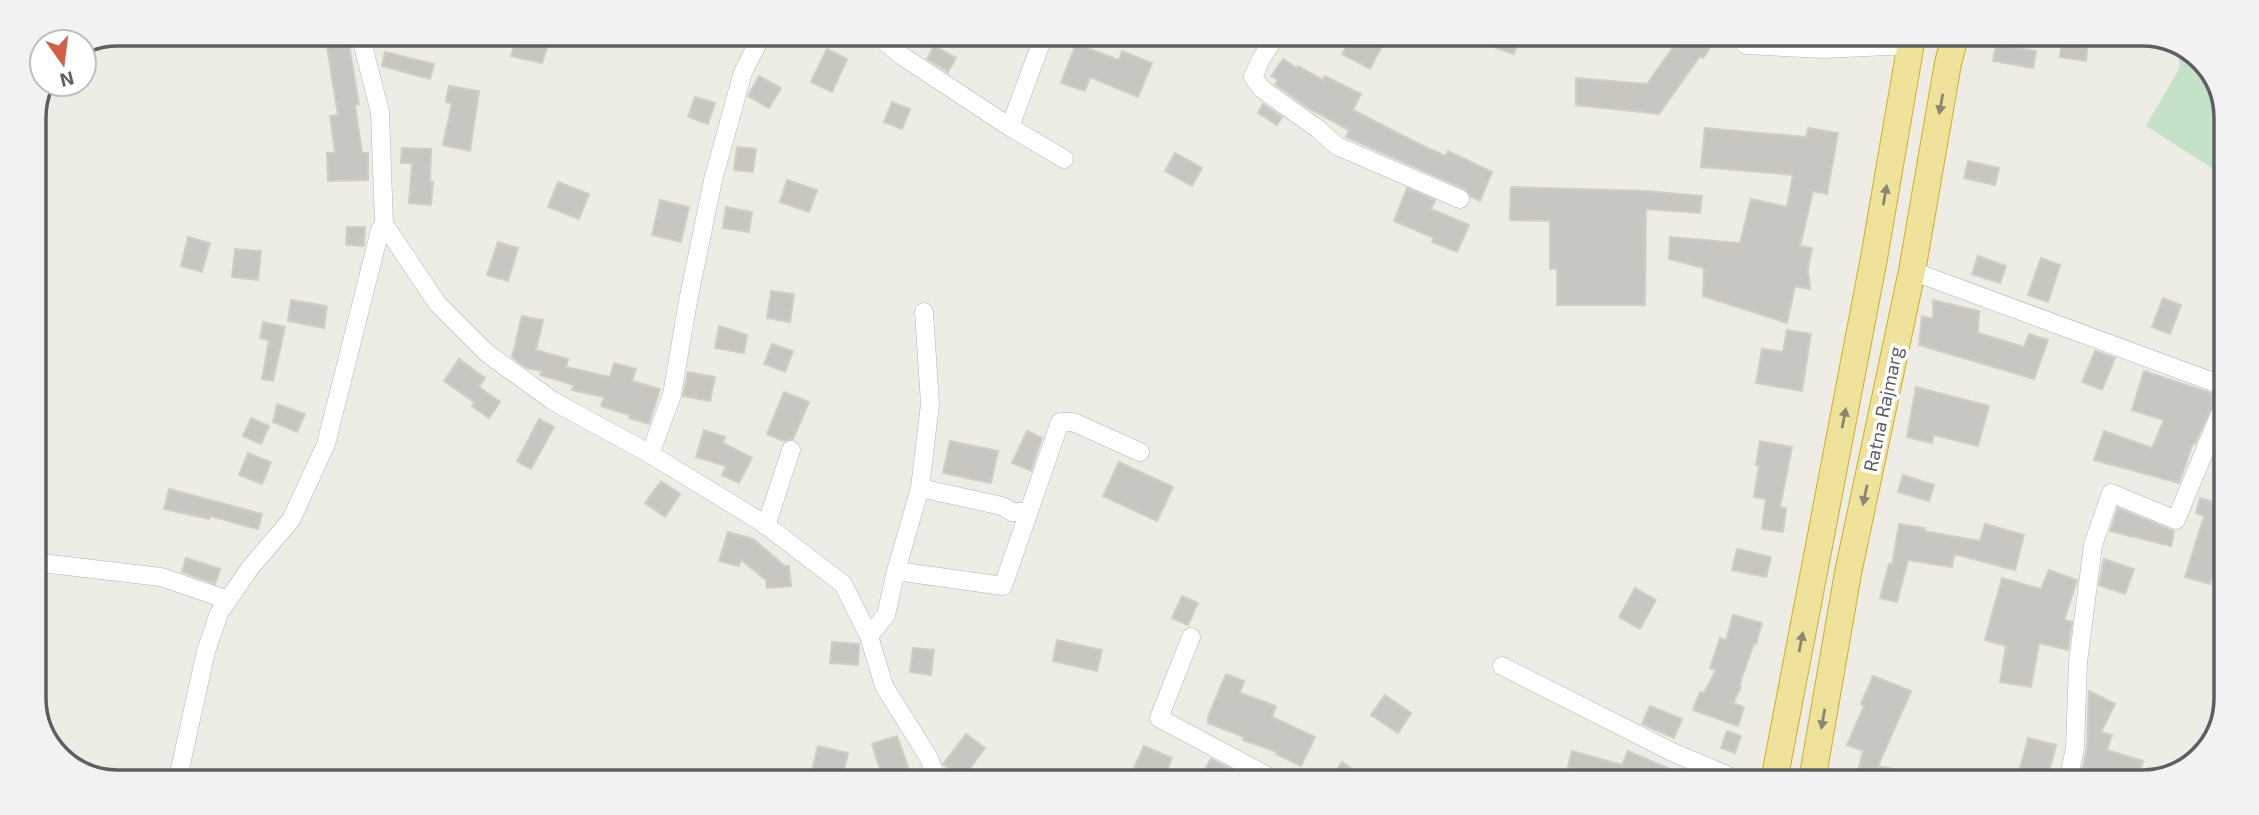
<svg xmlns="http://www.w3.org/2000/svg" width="2259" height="815" viewBox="0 0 2259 815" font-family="'Exo 2',sans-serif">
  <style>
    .green { fill: #c5e1c8 }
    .building { fill: #c8c6c1; stroke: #d1cec4; stroke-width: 2 }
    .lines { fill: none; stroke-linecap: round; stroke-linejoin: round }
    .minor-casing { stroke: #b2b4b8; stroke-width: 19 }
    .highway-casing { stroke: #d4ae1e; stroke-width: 28 }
    .minor { stroke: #fff; stroke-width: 18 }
    .highway { stroke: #efe29a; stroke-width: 26 }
    .oneway { fill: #898674 }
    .labels { text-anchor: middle; stroke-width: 7; stroke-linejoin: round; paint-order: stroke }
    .street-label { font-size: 19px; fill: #5d5f63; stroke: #fff }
    .rim { fill: none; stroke: #5d5f63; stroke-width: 3.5 }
  </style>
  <rect width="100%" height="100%" fill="#edece5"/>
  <!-- green -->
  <path class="green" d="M2176 43 2208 66 2226 112 2225 176 2146 126 2180 67Z"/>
  <!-- building -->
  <path class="building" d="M325 34H347L359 104 355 105 362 153H368V180L328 181 327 153H335L330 116 338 115Z
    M518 34 549 42 542 63 511 56Z
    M1352 36H1364L1382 46 1370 69 1342 54Z
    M1467 36H1520L1514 54 1467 38Z
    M1685 37H1703L1713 43 1703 58 1700 56 1659 114 1576 105V78L1647 84 1674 46 1677 48Z
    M2062 37 2088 39 2086 61 2060 57Z
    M1076 44 1119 60 1122 51 1152 63 1138 97 1090 77 1085 91 1061 83Z
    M1996 44 2036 51 2033 68 1993 61Z
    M934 46 956 58 948 72 927 59Z
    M827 49 847 59 832 92 811 82Z
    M385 52 434 64 430 79 382 66Z
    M1283 59 1297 68 1298 66 1323 80 1325 76 1361 94 1353 110 1421 145 1446 156 1448 151 1492 172 1480 201 1471 197 1465 189 1346 137 1349 130 1308 108 1275 84 1278 80 1271 76Z
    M759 76 781 88 769 108 748 96Z
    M449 86 479 91 470 151 443 145 452 103 446 102Z
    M695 97 715 103 708 124 688 117Z
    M892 102 910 109 902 129 884 122Z
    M1263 104 1282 117 1277 125 1258 113Z
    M1705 128 1806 137 1808 128 1838 133 1827 194 1813 191 1800 246 1812 248 1808 269 1810 289 1795 286 1787 323 1703 296 1704 268 1669 259 1670 237 1740 243 1751 199 1787 207 1793 175 1701 167Z
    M737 147 756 149 753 172 734 170Z
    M402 148 431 149 430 182H433L431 205 409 203 412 163H401Z
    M1175 153 1202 168 1192 186 1165 171Z
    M1968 161 1999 168 1995 185 1964 178Z
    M787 180 817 190 809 212 780 202Z
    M558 182 589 194 579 219 548 207Z
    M1511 187 1646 191 1702 196 1700 213 1646 209 1645 305H1557V269H1550V221L1510 220Z
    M1407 188 1435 200 1431 209 1469 225 1457 252 1432 242 1434 238 1394 221Z
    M660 200 689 207 681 242 652 235Z
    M726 207 752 212 749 232 723 228Z
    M347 227H365L364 246 346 245Z
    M188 237 210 243 202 272 181 266Z
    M498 242 518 248 508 281 487 275Z
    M235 249 261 251 258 280 232 277Z
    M1978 256 2006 266 2000 283 1972 274Z
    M2041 258 2060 265 2048 302 2028 295Z
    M771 291 794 294 790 322 767 318Z
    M2163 298 2181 305 2170 334 2152 327Z
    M291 300 327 306 324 328 288 321Z
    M1933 300 1979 311 1978 333 2024 347 2029 334 2048 340 2034 379 1919 345 1922 316 1933 319Z
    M522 316 543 320 536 350 568 359 566 367 610 377 614 363 636 369 632 381 660 389 649 424 629 418 630 415 601 406 604 397 572 390 574 385 540 375 542 371 526 368 512 357Z
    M263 322 285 327 273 381 262 379 269 340 260 338Z
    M719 326 747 335 744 353 715 348Z
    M1787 330 1811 334 1802 391 1756 383 1762 349 1783 352Z
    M772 344 793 351 785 372 764 364Z
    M2095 351 2115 358 2102 390 2082 382Z
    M459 359 485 378 479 387 500 402 489 418 472 406 475 403 444 381Z
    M2144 371 2217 395 2195 444 2193 443 2179 483 2094 460 2104 431 2152 448 2164 420 2132 410Z
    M688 372 715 377 710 401 683 396Z
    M1916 387 1989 406 1978 446 1934 435 1932 443 1907 437Z
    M784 392 809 402 793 439 784 441 767 434Z
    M277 404 305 414 297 432 273 422Z
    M251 418 269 426 261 444 243 436Z
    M539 419 554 427 531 469 517 461Z
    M704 430 725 437 723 443 752 458 739 483 722 475 726 466 696 457Z
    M1027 431 1042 438 1031 471 1012 463Z
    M950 441 998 451 991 483 943 473Z
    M1760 441 1792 447 1780 507 1786 508 1783 532 1762 529 1766 499 1754 497 1759 465H1756Z
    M248 453 271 462 262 484 239 475Z
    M1119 462 1173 487 1157 521 1103 496Z
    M1903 475 1934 485 1929 501 1898 492Z
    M661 481 680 494 665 517 645 503Z
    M169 489 262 514 258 529 210 516 209 519 164 509Z
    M2200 498 2223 505V542L2210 584 2185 577 2204 516 2196 513Z
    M2118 508 2174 531 2171 546 2110 531Z
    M1899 524 1925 528 1924 531 1980 541 1985 524 2024 535 2015 570 1954 554 1952 567 1908 560 1897 602 1880 598 1889 564 1892 565Z
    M728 532 753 539 785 566H789L791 586 767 588 766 580 741 560 739 566 719 561Z
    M1737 549 1771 557 1766 577 1732 570Z
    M186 558 220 569 215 584 182 572Z
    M2104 559 2134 569 2125 594 2099 585Z
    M2049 570 2077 580 2064 620 2072 622 2068 650 2039 643 2031 687 2000 682 2006 646 1985 640 2002 578 2041 589Z
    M1635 588 1656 600 1640 629 1619 617Z
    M1182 596 1198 603 1188 625 1172 618Z
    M1733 615 1762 623 1756 644 1754 643 1739 686 1741 687 1733 703 1744 707 1738 726 1693 710 1700 692 1704 693 1716 670 1710 668 1720 638 1726 640Z
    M1057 640 1102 650 1097 671 1053 661Z
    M832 642 859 644 858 665 830 663Z
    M913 648 934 650 931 675 910 672Z
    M1226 674 1244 681 1240 693 1276 706 1272 717 1315 737 1301 766 1276 754 1277 752 1243 740 1244 737 1208 723V717Z
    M1873 676 1911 691 1878 766 1922 775 1921 781H1882L1857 776 1863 751 1847 745 1864 706 1861 704Z
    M2089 691 2115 704 2101 732 2112 735 2107 750 2143 761 2137 782H2080L2087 747Z
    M1385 695 1411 713 1398 733 1371 715Z
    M1650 706 1682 719 1674 738 1642 724Z
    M1727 731 1741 736 1735 753 1721 748Z
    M966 734 985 748 962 779 943 764Z
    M897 736 909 770 883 779 872 744Z
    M2028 738 2056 745 2047 779 2019 772Z
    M818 746 848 753 842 778 812 770Z
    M1144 746 1172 758 1163 780H1155L1133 770Z
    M1572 751 1622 765 1628 751 1698 781H1619L1568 767Z
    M1211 759 1239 773 1235 780H1199Z
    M1342 762 1368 780H1330Z"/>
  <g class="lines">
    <!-- minor casing -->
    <g class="minor-casing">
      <path id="minor" d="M877 35 902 56 1010 127
        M1044 35 1010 127 1064 159
        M1276 36 1261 59 1253 77 1262 89 1318 129 1337 146 1460 199
        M1737 37 1746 45 1823 49 1910 45
        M384 224 437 303 488 354 553 401 650 454 763 523 843 584 869 636 884 686 929 758 937 779
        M1912 271 2224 386
        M650 454 672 395 688 301 713 180 743 72 762 35
        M920 488 1002 506 1012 512H1029
        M766 526 791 450
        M33 562 161 577 228 600
        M896 571 1003 586 1060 422H1073L1140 452
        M869 636 886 615 896 571 920 488 930 404 924 312
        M1191 637 1159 718 1275 780
        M1502 666 1672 752 1741 781
        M178 778 206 651 219 613 250 568 291 520 326 444 380 230 384 224 380 112 360 34
        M2068 782 2075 748 2078 662 2093 545 2111 493 2176 520 2224 404"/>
    </g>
    <!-- highway casing -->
    <g class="highway-casing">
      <path id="highway" d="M1774 781 1874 258 1912 37
        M1812 781 1848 573 1912 271 1948 63 1955 37"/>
    </g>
    <!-- minor -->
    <use href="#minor" class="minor"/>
    <!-- highway -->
    <use href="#highway" class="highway"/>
  </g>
  <!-- one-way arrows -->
  <defs><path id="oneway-solid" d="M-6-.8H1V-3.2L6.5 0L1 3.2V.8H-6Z" transform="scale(1.75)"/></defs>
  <g class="oneway">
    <use href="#oneway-solid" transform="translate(1941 104) rotate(100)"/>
    <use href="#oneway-solid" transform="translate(1885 195) rotate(-80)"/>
    <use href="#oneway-solid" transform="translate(1844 418) rotate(-79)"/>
    <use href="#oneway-solid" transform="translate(1865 495) rotate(102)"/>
    <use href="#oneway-solid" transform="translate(1801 642) rotate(-79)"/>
    <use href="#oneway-solid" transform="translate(1823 719) rotate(100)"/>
  </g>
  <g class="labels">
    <!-- street labels -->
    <g class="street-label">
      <text transform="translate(1883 409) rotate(-78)" y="7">Ratna Rajmarg</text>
    </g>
  </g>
  <!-- crop -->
  <path d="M0 0H2259V815H0ZM118 46H2142A72 72 0 0 1 2214 118V698A72 72 0 0 1 2142 770H118A72 72 0 0 1 46 698V118A72 72 0 0 1 118 46Z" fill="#f2f2f3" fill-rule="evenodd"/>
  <path class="rim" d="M118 46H2142A72 72 0 0 1 2214 118V698A72 72 0 0 1 2142 770H118A72 72 0 0 1 46 698V118A72 72 0 0 1 118 46Z"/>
  <!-- north arrow -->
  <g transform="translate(63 63) rotate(166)"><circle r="33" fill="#ffffff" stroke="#bebfc1" stroke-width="2"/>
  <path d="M0-5L12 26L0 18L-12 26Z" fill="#d25f46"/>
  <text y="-10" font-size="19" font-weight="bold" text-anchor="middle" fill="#5d5f63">N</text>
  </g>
</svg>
